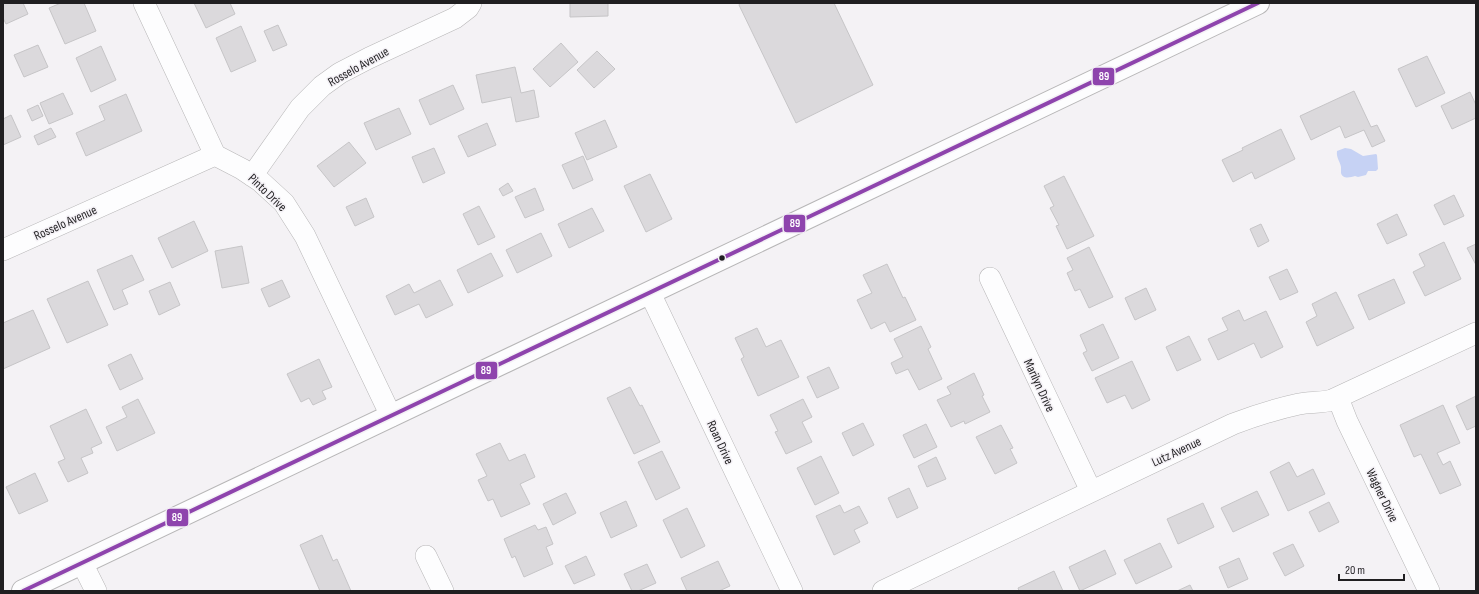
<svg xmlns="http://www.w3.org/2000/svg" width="1479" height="594" viewBox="0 0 1479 594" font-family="'Sofia Sans Condensed',sans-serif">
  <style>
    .water { fill: #c6d2f4 }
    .building { fill: #dbd9dc; stroke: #c6c5c7 }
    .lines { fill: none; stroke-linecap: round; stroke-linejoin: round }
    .street-casing { stroke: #b7b6b7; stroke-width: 22 }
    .secondary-casing { stroke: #b7b6b7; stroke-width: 24 }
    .street { stroke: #fdfdfe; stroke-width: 21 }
    .secondary { stroke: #fdfdfe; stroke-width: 22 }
    .bus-1-casing { stroke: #f4f1f6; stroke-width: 7 }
    .bus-1 { stroke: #8e44ad; stroke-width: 4 }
    .bus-dot { fill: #201f21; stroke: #f4f1f6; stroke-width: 1.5 }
    .labels { text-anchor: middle; stroke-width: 3; stroke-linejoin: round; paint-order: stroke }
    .street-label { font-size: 13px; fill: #201f21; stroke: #f4f1f6 }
    .line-badge { stroke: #f4f1f6; stroke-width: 1.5 }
    .badge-label { font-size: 11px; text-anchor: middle; font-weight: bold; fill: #fff }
  </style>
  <rect width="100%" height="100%" fill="#f4f2f5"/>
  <!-- water -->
  <path class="water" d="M1345 148 1351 149 1363 156 1376 154 1377 155 1378 169 1376 171H1368L1366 175 1358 177 1355 176C1351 177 1343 180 1341 173 1341 171 1341 169 1341 167 1340 161 1336 158 1337 151Z"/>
  <!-- building -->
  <path class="building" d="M3 3H23L28 14 6 24 3 18Z
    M61 3H84L96 31 65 44 49 8Z
    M194 3H230L235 14 206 28Z
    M570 3H608V16L570 17Z
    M740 3H834L873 85 796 123 739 5Z
    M278 25 287 45 273 51 264 31Z
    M241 26 256 61 231 72 216 38Z
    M561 43 578 62 550 87 533 69Z
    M38 45 48 67 24 77 14 55Z
    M101 46 116 80 91 92 76 58Z
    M597 51 615 69 594 88 577 70Z
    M1427 56 1445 93 1416 107 1398 69Z
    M515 67 521 93 534 90 539 117 516 122 511 97 482 103 476 75Z
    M453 85 464 109 430 125 419 100Z
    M1354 91 1371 127 1377 125 1385 141 1372 147 1364 130 1345 138 1340 126 1311 140 1300 116Z
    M1470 92 1476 105V118L1452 129 1441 106Z
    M63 93 73 114 49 124 40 103Z
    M126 94 142 131 86 156 76 133 105 120 99 106Z
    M38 105 43 116 32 121 27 110Z
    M399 108 411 134 376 150 364 123Z
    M11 115 21 137 3 145V119Z
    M605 120 617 147 587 160 575 133Z
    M487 123 496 145 468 157 458 136Z
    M51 128 56 137 38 145 34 136Z
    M1281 129 1295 159 1255 179 1252 172 1233 182 1222 160 1243 150 1242 148Z
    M349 142 366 163 334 187 317 166Z
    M434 148 445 173 423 183 412 157Z
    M583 156 593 180 573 189 562 165Z
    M650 174 672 219 646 232 624 186Z
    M1064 176 1094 236 1067 249 1056 226 1059 225 1050 208 1054 206 1044 186Z
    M508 183 513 191 503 196 499 189Z
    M535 188 544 210 525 218 515 197Z
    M1454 195 1464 216 1444 225 1434 205Z
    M366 198 374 217 355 226 346 207Z
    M479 206 495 237 478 245 463 214Z
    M592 208 604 231 569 248 558 224Z
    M1397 214 1407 235 1387 244 1377 224Z
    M194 221 208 251 172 268 158 238Z
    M1261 224 1269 241 1258 247 1250 229Z
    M541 233 552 256 517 273 506 250Z
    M1444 242 1461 279 1425 296 1413 272 1425 266 1419 254Z
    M1476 244V265L1467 248Z
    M242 246 249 283 222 288 215 251Z
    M1089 247 1113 297 1089 308 1080 289 1075 291 1067 273 1073 270 1067 258Z
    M491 253 503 276 468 293 457 270Z
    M132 255 144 280 122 290 128 304 114 310 97 270Z
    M887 264 903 298 905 297 916 320 890 332 885 322 871 329 857 300 872 293 863 275Z
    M1287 269 1298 292 1280 300 1269 277Z
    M1394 279 1405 303 1369 320 1358 295Z
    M282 280 290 297 269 307 261 289Z
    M440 280 453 305 426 318 419 304 395 315 386 296 409 284 414 293Z
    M88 281 108 325 67 343 47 299Z
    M170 282 180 305 159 315 149 291Z
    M1146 288 1156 310 1135 320 1125 298Z
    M1336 292 1354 328 1317 346 1306 322 1317 316 1312 304Z
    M33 310 50 348 3 369V323Z
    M1239 310 1244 321 1266 311 1283 347 1261 358 1254 343 1218 360 1208 339 1228 330 1222 318Z
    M1103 324 1119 358 1092 371 1083 353 1087 351 1080 335Z
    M921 326 931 347 928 349 942 379 919 390 908 369 896 374 891 363 903 357 894 339Z
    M757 328 766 347 781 340 799 377 758 396 741 359 744 357 735 338Z
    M1189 336 1201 360 1177 371 1166 347Z
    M131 354 143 379 120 390 108 365Z
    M319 359 332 387 322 391 326 399 313 405 309 398 301 402 287 374Z
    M1132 361 1150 400 1132 409 1125 395 1107 403 1095 378Z
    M829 367 839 388 817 398 807 377Z
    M974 373 984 395 982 396 990 412 965 424 964 421 951 427 937 400 951 394 947 387Z
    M630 387 640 406 642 405 660 442 634 454 607 398Z
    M1476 396V426L1467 430 1456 406Z
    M138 399 155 433 117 451 106 427 127 417 122 407Z
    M803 399 812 417 802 422 812 442 786 454 775 432 778 431 770 415Z
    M1443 405 1460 443 1437 453 1443 465 1450 461 1461 485 1440 494 1421 454 1414 457 1400 425Z
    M86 409 102 443 91 448 93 453 81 458 88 473 68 482 58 462 65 459 50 426Z
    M863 423 874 445 853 456 842 433Z
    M926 424 937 447 914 458 903 435Z
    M1001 425 1013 448 1010 449 1017 463 995 474 976 437Z
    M500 443 509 461 525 454 535 477 520 484 530 504 501 517 493 499 488 501 478 480 487 476 476 454Z
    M662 451 680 488 656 500 638 462Z
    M821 456 839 493 815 505 797 468Z
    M936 457 946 479 927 487 918 466Z
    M1289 462 1297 477 1313 469 1325 494 1288 511 1270 472Z
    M35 473 48 501 19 514 6 487Z
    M909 488 918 508 897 518 888 498Z
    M1257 491 1269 515 1233 532 1221 508Z
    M566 493 576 513 553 525 543 504Z
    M626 501 637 526 611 538 600 513Z
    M1329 502 1339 522 1319 532 1309 512Z
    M1203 503 1214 527 1178 544 1167 519Z
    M840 505 844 513 859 506 868 523 854 530 860 542 834 555 816 516Z
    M687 508 705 546 681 558 663 520Z
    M535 525 538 530 546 527 553 544 546 547 553 564 524 577 515 556 512 558 504 539Z
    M322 535 333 561 337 559 351 591H320L300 545Z
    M1160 543 1172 567 1136 584 1124 560Z
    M1293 544 1304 566 1285 576 1273 553Z
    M1105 550 1116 574 1080 591 1069 567Z
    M586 556 595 575 574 584 565 566Z
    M1239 558 1248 579 1228 588 1219 567Z
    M718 561 730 586 719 591H687L681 578Z
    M647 564 656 583 638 591H632L624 574Z
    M1054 571 1063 591H1019L1018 588Z
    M1190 585 1193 591H1177Z"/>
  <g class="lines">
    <!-- street casing -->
    <g class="street-casing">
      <path id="street" d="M144 3 215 155 242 169 260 181 284 203 305 236 391 416
        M252 176 300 108 322 86 340 73 369 58 455 18 468 8 471 3
        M3 250 215 155
        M990 278 1091 491
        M650 293 792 591
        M1338 398 1347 421 1429 591
        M426 556 443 591
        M82 563 96 591
        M883 591 1233 424C1254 416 1276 409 1299 404 1310 402 1321 403 1332 400L1476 333"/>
    </g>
    <!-- secondary casing -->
    <g class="secondary-casing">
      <path id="secondary" d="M23 591 1258 3"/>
    </g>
    <!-- street -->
    <use href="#street" class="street"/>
    <!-- secondary -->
    <use href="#secondary" class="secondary"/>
    <!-- bus-1 casing -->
    <g class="bus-1-casing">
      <path id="bus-1" d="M23 591 1258 3"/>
    </g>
    <!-- bus-1 -->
    <use href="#bus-1" class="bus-1"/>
  </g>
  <!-- markers -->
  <circle class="bus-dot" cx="722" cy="258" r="3.5"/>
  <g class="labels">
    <!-- street labels -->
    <g class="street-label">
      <text transform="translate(358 66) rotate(-29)" y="5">Rosselo Avenue</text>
      <text transform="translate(268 192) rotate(44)" y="5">Pinto Drive</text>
      <text transform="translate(65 222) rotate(-24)" y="5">Rosselo Avenue</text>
      <text transform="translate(1040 385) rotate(65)" y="5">Marilyn Drive</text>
      <text transform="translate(721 442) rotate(65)" y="5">Roan Drive</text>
      <text transform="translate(1176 451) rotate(-25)" y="5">Lutz Avenue</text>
      <text transform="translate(1383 495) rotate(64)" y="5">Wagner Drive</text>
    </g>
  </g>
  <g class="line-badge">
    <rect x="1092" y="67" width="23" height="19" rx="4" fill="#8e44ad"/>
    <rect x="783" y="214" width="23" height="19" rx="4" fill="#8e44ad"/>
    <rect x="475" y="361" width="23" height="19" rx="4" fill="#8e44ad"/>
    <rect x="166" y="508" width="23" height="19" rx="4" fill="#8e44ad"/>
  </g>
  <g class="badge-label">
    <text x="1104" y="80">89</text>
    <text x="795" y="227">89</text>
    <text x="486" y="374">89</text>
    <text x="177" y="521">89</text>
  </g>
  <!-- border -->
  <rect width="1479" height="594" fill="none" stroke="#201f21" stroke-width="8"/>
  <!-- scale -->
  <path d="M1339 574v6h65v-6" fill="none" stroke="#201f21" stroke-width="2"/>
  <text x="1345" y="574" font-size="12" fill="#201f21" stroke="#f4f1f6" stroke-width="3" paint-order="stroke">20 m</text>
</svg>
